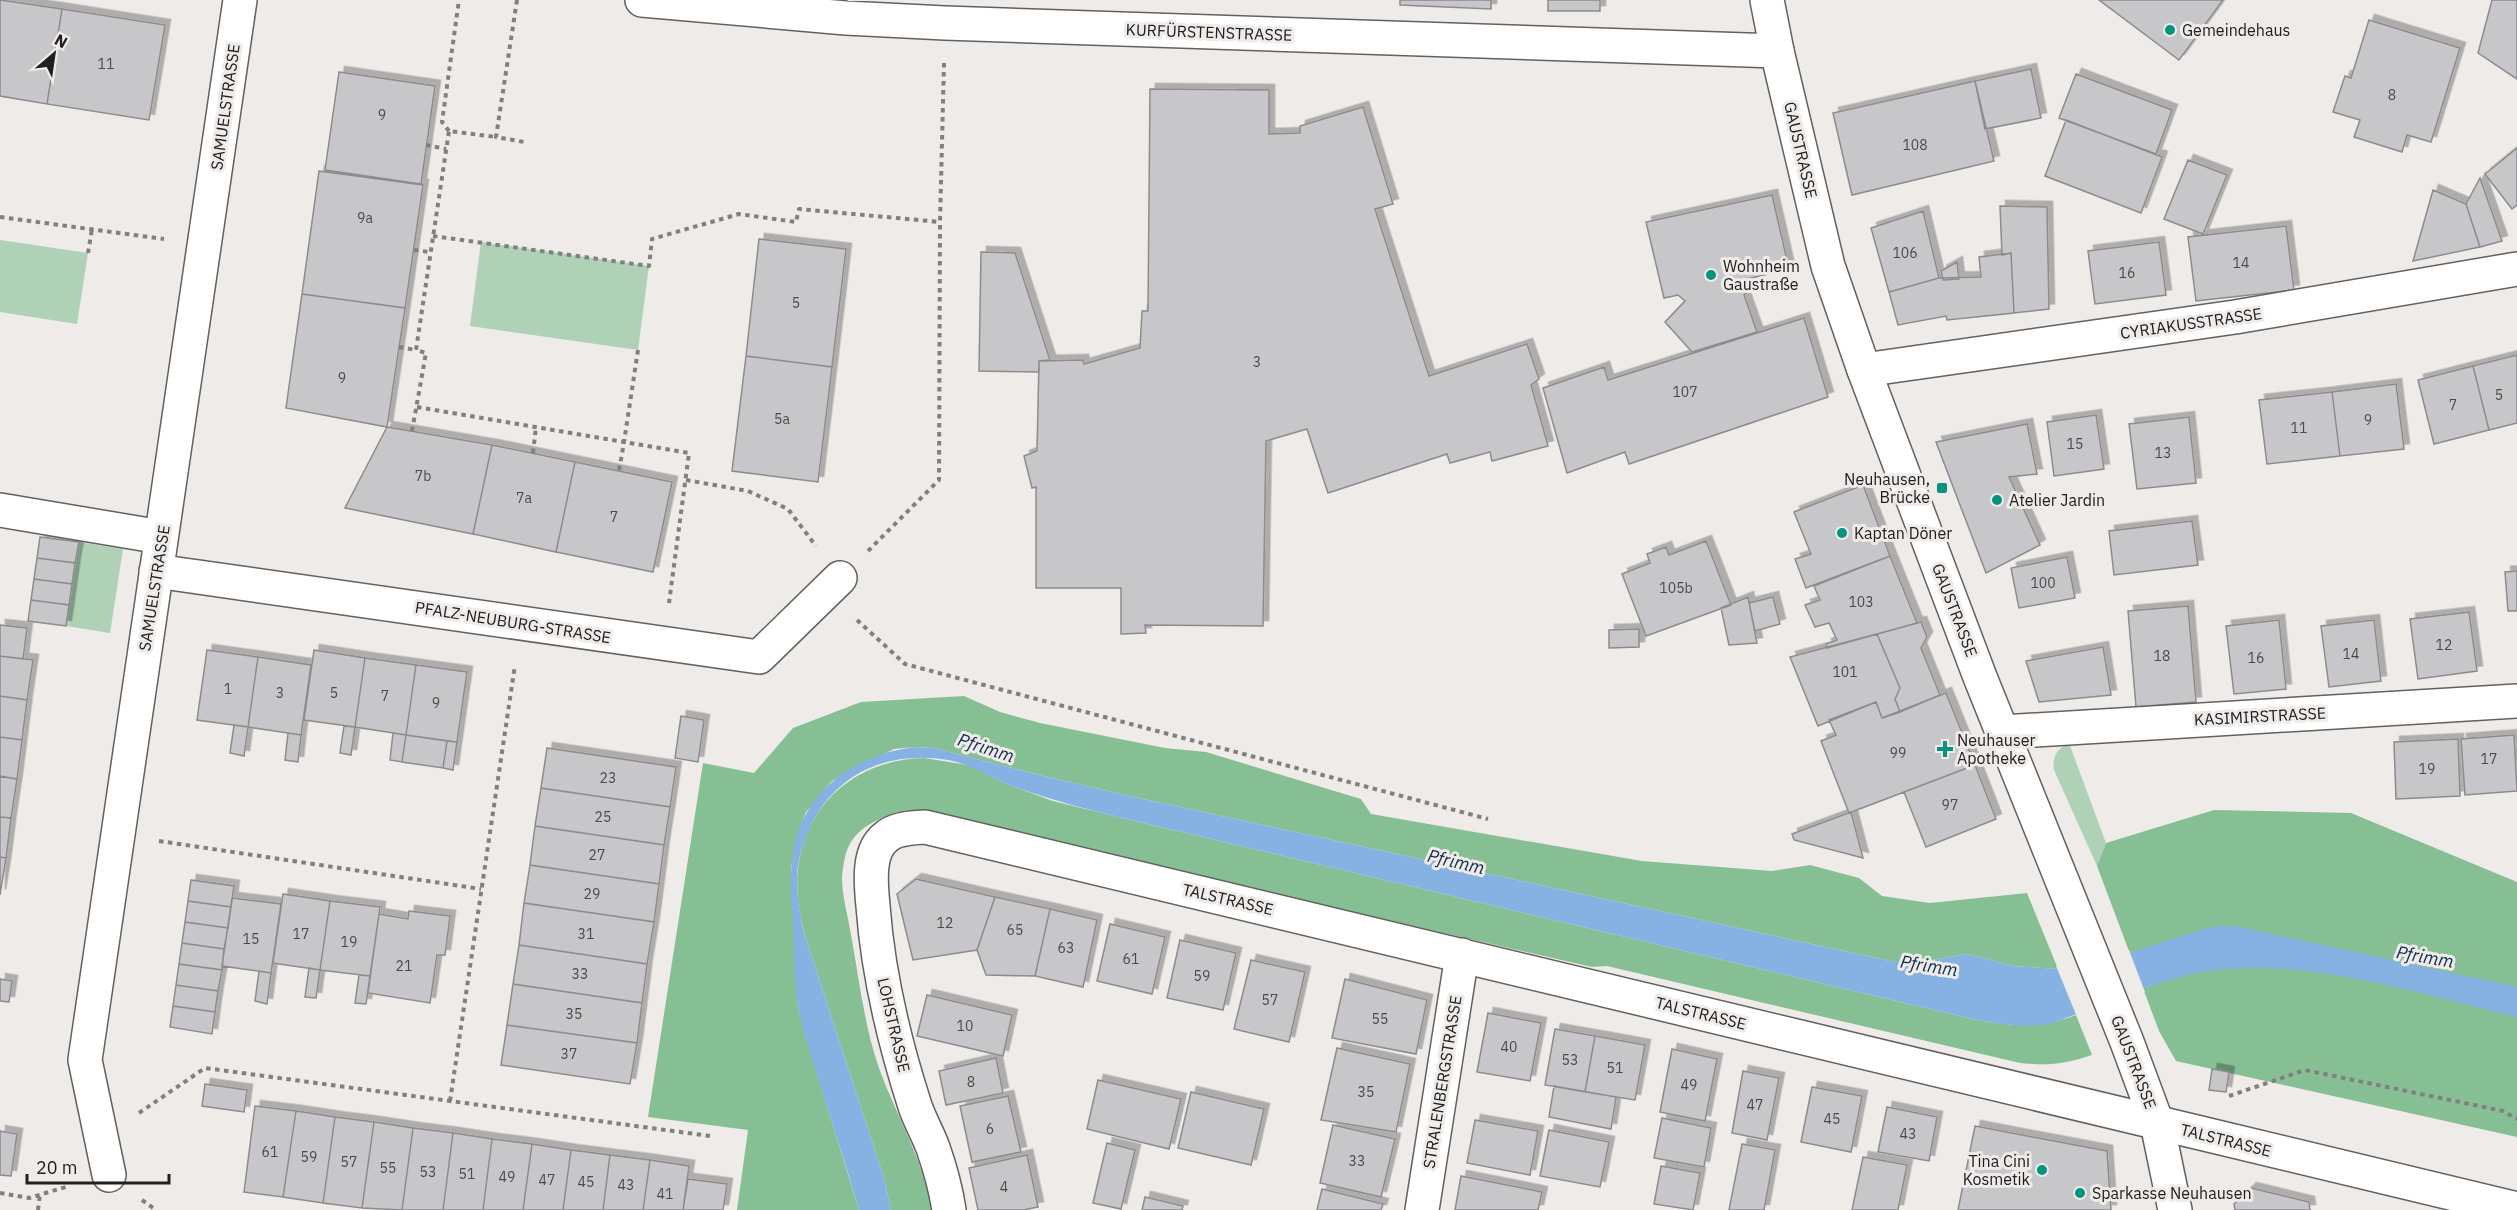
<svg xmlns="http://www.w3.org/2000/svg" width="2517" height="1210" viewBox="0 0 2517 1210" font-family="'IBM Plex Sans',sans-serif">
  <style>
    .green { fill: #afd1b6 }
    .forest { fill: #87bf95 }
    .water { fill: #86b2e3 }
    .pier { fill: #eeebe9 }
    .building { fill: #c7c7ca; stroke: #8c8b8e; stroke-width: 1.5; filter: url(#shadow) }
    .lines { fill: none; stroke-linecap: round; stroke-linejoin: round }
    .minor-casing { stroke: #63615f; stroke-width: 36 }
    .major-casing { stroke: #63615f; stroke-width: 36 }
    .path { stroke: #82807e; stroke-width: 4; stroke-dasharray: 4.5 4.5; stroke-linecap: butt }
    .minor { stroke: #fff; stroke-width: 33 }
    .major { stroke: #fff; stroke-width: 33 }
    .poi-dot { fill: #069480; stroke: #eeebe9; stroke-width: 2 }
    .labels { text-anchor: middle; stroke-width: 6; stroke-linejoin: round; paint-order: stroke }
    .number-label { font-size: 14px; fill: #4a4a4a }
    .poi-label { font-size: 16px; fill: #21201f; stroke: #eeebe9; text-anchor: start }
    .street-label { font-size: 16px; fill: #21201f; stroke: #eeebe9 }
    .water-label { font-size: 18px; font-style: italic; fill: #0e2e4e; stroke: #eeebe9 }
  </style>
  <defs>
    <filter id="shadow"><feDropShadow dx="5.5" dy="-5.5" stdDeviation="0" flood-color="#0004"/></filter>
  </defs>
  <rect width="100%" height="100%" fill="#eeebe9"/>
  <!-- green -->
  <path class="green" d="M0 240 88 253 77 324 0 312Z
    M481 242 649 266 638 350 470 326Z
    M79 542 123 549 110 633 66 626Z
    M2069 743 2106 843 2097 866 2054 770C2052 756 2057 749 2069 743Z"/>
  <!-- forest -->
  <path class="forest" d="M964 696 1000 712 1040 723 1165 748 1206 752 1361 799 1371 814 1642 861 1772 871 1810 865 1859 878 1882 896 1930 903 2027 893 2058 969 2014 966 1967 954 1926 961 1895 962 1134 797 1035 774 934 748 915 747 894 749 832 781 806 812 799 830 791 867 798 1006 806 1038 859 1210H737L748 1130 648 1117 703 763 754 773 793 728 861 702Z
    M924 758 968 765 1004 783 1053 801 1131 820 1977 1020C2015 1026 2038 1029 2076 1015L2092 1055C2065 1064 2049 1066 2020 1063L1607 966 1592 967 906 810C887 815 862 824 851 842 845 851 843 866 842 877 842 896 848 916 851 935 859 978 864 1024 878 1065 895 1114 923 1158 932 1210H891L884 1178 804 933C802 923 799 912 798 901 790 820 844 760 924 758Z
    M2214 810 2351 813 2517 882V1137L2176 1061 2159 1031 2097 866 2106 843Z"/>
  <!-- water -->
  <path class="water" d="M915 747 934 748 1035 774 1134 797 1895 962 1926 961 1967 954 2014 966 2076 970 2204 929 2221 926 2240 927 2517 987V1017C2415 993 2293 951 2188 975 2141 987 2096 1007 2050 1024 2025 1028 2002 1024 1977 1020L1131 820C1090 810 1051 800 1012 786 990 778 971 764 948 760 872 747 812 789 798 865 795 888 799 911 804 933L884 1178 891 1210H859C846 1165 831 1120 817 1075 810 1052 802 1029 798 1005 794 979 794 951 793 924 791 898 789 872 794 847 806 788 858 754 915 747Z"/>
  <!-- pier -->
  <path class="pier" d="M2129 950 2145 992 2077 1017 2056 966 2076 967Z"/>
  <!-- building -->
  <path class="building" d="M0 0 62 9 47 104 0 96Z
    M1400 0H1491V9L1400 5Z
    M1548 0H1600V11H1548Z
    M2099 0H2223L2179 60Z
    M2492 0H2517V79L2478 53Z
    M62 9 165 25 149 120 47 104Z
    M2369 20 2460 48 2431 142 2407 135 2402 152 2354 137 2360 120 2333 112 2345 76 2351 78Z
    M2031 69 2041 118 1985 129 1975 81Z
    M339 72 435 86 421 184 325 170Z
    M2076 74 2172 110 2156 154 2059 118Z
    M1975 81 1994 161 1852 195 1833 113Z
    M1150 89 1269 90V134L1300 133V126L1363 107 1393 204 1375 209 1429 376 1527 344 1539 379 1531 385 1548 446 1492 461 1490 452 1450 463 1447 454 1328 493 1307 429 1266 441 1263 626 1145 625 1146 633 1121 634V588H1036V487L1032 488 1024 456 1037 451 1039 361 1083 360 1084 364 1140 348 1142 311H1148Z
    M2066 120 2162 157 2141 213 2045 176Z
    M2517 148V205L2512 209 2485 174Z
    M2188 160 2227 175 2203 234 2164 219Z
    M319 171 423 185 405 308 302 294Z
    M2480 178 2502 241 2480 247 2466 204Z
    M2433 190 2466 204 2480 247 2413 261Z
    M1772 195 1789 269 1739 281 1749 291 1744 295 1757 332 1692 352 1665 322 1685 301 1678 295 1664 298 1646 222Z
    M2000 206 2047 207 2049 309 2014 313 2011 253 2002 255Z
    M1923 211 1939 278 1889 292 1871 228Z
    M2286 226 2294 290 2196 301 2188 237Z
    M759 239 846 249 832 367 746 356Z
    M2159 242 2166 295 2095 304 2088 251Z
    M981 252 1015 253 1050 360 1039 361V372L979 371Z
    M2011 253 2014 313 1947 320 1946 316 1898 325 1889 292 1939 278 1981 277 1979 257Z
    M1957 262 1959 279 1943 280 1941 271Z
    M302 294 405 308 387 427 286 408Z
    M1804 318 1828 397 1629 464 1625 452 1567 473 1543 388 1604 367 1608 380Z
    M2517 355V423L2489 430 2473 366Z
    M746 356 832 367 818 482 732 471Z
    M2473 366 2489 430 2434 444 2418 380Z
    M2396 384 2404 449 2340 456 2332 392Z
    M2332 392 2340 456 2267 464 2259 400Z
    M2096 415 2104 469 2054 476 2047 422Z
    M2189 417 2196 483 2137 489 2129 424Z
    M2027 424 2037 474 2009 477 2040 545 1986 573 1936 442Z
    M387 427 492 445 473 534 345 508Z
    M492 445 575 462 556 552 473 534Z
    M575 462 672 482 653 572 556 552Z
    M1863 485 1890 556 1806 588 1795 559 1811 554 1794 512Z
    M2192 521 2198 565 2114 575 2109 531Z
    M40 537 79 542 75 563 37 558Z
    M1706 541 1731 605 1646 636 1622 574 1650 563 1647 554 1666 547 1669 555Z
    M1890 556 1917 623 1827 648 1826 644 1837 640 1829 623 1815 627 1805 605 1820 600 1814 586Z
    M2067 557 2075 598 2019 608 2011 568Z
    M37 558 75 563 72 584 34 579Z
    M2517 571V611H2508L2505 572Z
    M34 579 72 584 69 605 31 600Z
    M1748 597 1757 643 1729 645 1721 608Z
    M1773 597 1780 624 1755 631 1749 603Z
    M31 600 69 605 66 626 28 621Z
    M2188 606 2196 702 2136 707 2128 611Z
    M2469 612 2477 671 2418 679 2410 619Z
    M2279 620 2286 689 2234 694 2226 626Z
    M2374 620 2381 681 2329 687 2321 626Z
    M1921 622 1927 637 1921 648 1940 695 1900 712 1895 699 1900 688 1877 634Z
    M0 625 27 628 23 659 0 656Z
    M1639 629V647L1609 648V630Z
    M1877 634 1900 688 1895 699 1900 712 1882 718 1876 702 1818 726 1790 657Z
    M2103 647 2111 695 2039 702 2026 661Z
    M207 650 258 657 248 727 197 720Z
    M314 650 365 658 355 727 304 720Z
    M0 656 33 660 27 700 0 696Z
    M258 657 311 665 301 735 248 727Z
    M365 658 416 665 406 735 355 727Z
    M416 665 467 672 457 742 406 735Z
    M1946 693 1975 765 1849 813 1821 741 1836 735 1829 720 1876 702 1882 718Z
    M0 696 27 700 22 740 0 737Z
    M681 716 704 720 698 762 675 758Z
    M234 725 248 727 244 756 230 753Z
    M344 726 355 727 351 755 340 753Z
    M288 733 301 735 298 762 285 760Z
    M393 733 406 735 402 762 390 760Z
    M406 735 447 741 443 768 402 762Z
    M2514 735 2517 791 2465 795 2461 739Z
    M0 737 22 740 17 779 0 776Z
    M2458 739 2460 796 2396 799 2394 742Z
    M447 741 457 742 453 770 443 768Z
    M547 748 676 767 670 807 541 788Z
    M1975 765 1996 819 1926 847 1904 792Z
    M0 776 17 779 11 818 0 817Z
    M541 788 670 807 664 845 535 826Z
    M1851 812 1863 858 1794 840 1792 834Z
    M0 817 11 818 6 858 0 857Z
    M535 826 664 845 659 884 530 865Z
    M0 857 6 858 0 895Z
    M530 865 659 884 654 922 524 903Z
    M916 879 995 897 977 950 913 960 897 894Z
    M191 880 234 886 231 907 188 901Z
    M283 894 330 901 320 970 273 963Z
    M995 897 1050 909 1035 976 986 975 977 950Z
    M232 898 281 904 271 973 222 966Z
    M188 901 231 907 228 928 185 922Z
    M330 901 380 907 370 976 320 970Z
    M524 903 654 922 647 964 519 945Z
    M1050 909 1097 920 1083 987 1035 976Z
    M409 911 450 916 445 955H437L430 1003 368 993 379 914 408 919Z
    M185 922 228 928 224 949 182 943Z
    M1110 924 1165 937 1152 994 1097 981Z
    M1180 940 1236 953 1223 1010 1167 998Z
    M182 943 224 949 222 970 179 964Z
    M519 945 647 964 642 1003 513 984Z
    M1251 960 1305 972 1289 1042 1234 1029Z
    M179 964 222 970 218 991 176 985Z
    M309 968 320 970 316 998 305 997Z
    M259 971 271 973 267 1004 255 1001Z
    M359 975 370 976 366 1004 355 1003Z
    M0 979 12 981 9 1002 0 1001Z
    M1345 979 1427 1000 1416 1054 1332 1038Z
    M513 984 642 1003 637 1043 507 1025Z
    M176 985 218 991 215 1012 173 1006Z
    M927 995 1012 1015 1003 1056 917 1036Z
    M173 1006 215 1012 212 1034 170 1027Z
    M1488 1013 1541 1023 1530 1081 1477 1072Z
    M507 1025 637 1043 630 1084 501 1065Z
    M1555 1029 1595 1036 1585 1092 1545 1085Z
    M1595 1036 1645 1045 1635 1100 1585 1092Z
    M1337 1048 1410 1064 1396 1132 1321 1120Z
    M1672 1049 1717 1059 1705 1121 1660 1112Z
    M996 1058 1003 1093 946 1105 939 1071Z
    M2212 1069 2229 1072 2226 1092 2209 1090Z
    M1743 1071 1779 1078 1767 1140 1732 1133Z
    M1098 1080 1181 1099 1169 1149 1087 1129Z
    M205 1084 247 1090 244 1112 202 1106Z
    M1554 1086 1616 1097 1611 1129 1549 1117Z
    M1812 1087 1862 1096 1851 1152 1801 1142Z
    M1191 1092 1264 1109 1251 1165 1178 1148Z
    M1008 1096 1021 1152 972 1162 960 1106Z
    M255 1106 296 1111 283 1197 244 1192Z
    M1887 1107 1937 1117 1929 1161 1878 1152Z
    M296 1111 335 1117 323 1203 283 1197Z
    M335 1117 374 1122 362 1208 323 1203Z
    M1662 1118 1711 1128 1704 1167 1654 1158Z
    M1475 1120 1538 1131 1530 1175 1467 1163Z
    M374 1122 413 1128 402 1210 362 1208Z
    M1333 1125 1395 1139 1381 1197 1320 1183Z
    M1975 1126 2107 1151 2111 1210H1958Z
    M413 1128 453 1133 443 1210H402Z
    M1549 1130 1609 1142 1600 1187 1540 1176Z
    M0 1131 17 1134 11 1176 0 1175Z
    M453 1133 492 1139 483 1210H443Z
    M492 1139 532 1144 523 1210H483Z
    M1107 1143 1135 1150 1121 1209 1093 1203Z
    M532 1144 571 1150 563 1210H523Z
    M1742 1144 1775 1150 1764 1210H1729Z
    M571 1150 610 1155 603 1210H563Z
    M610 1155 650 1160 643 1210H603Z
    M1027 1155 1038 1207 1023 1210H978L969 1168Z
    M1863 1157 1907 1165 1898 1210H1852Z
    M650 1160 689 1166 683 1210H643Z
    M1661 1166 1700 1173 1693 1210 1654 1204Z
    M1461 1176 1542 1192 1538 1210H1455Z
    M688 1179 727 1184 723 1210H683Z
    M2251 1188 2309 1202 2310 1210H2235L2234 1204Z
    M1322 1189 1383 1204 1381 1210H1317Z
    M1145 1197 1183 1206 1182 1210H1142Z"/>
  <g class="lines">
    <!-- minor casing -->
    <g class="minor-casing">
      <path id="minor" d="M642 0 846 18 945 23 1777 51
        M1864 370 2235 317 2517 269
        M0 510 161 537
        M156 571 759 657 840 578
        M2002 732 2517 701
        M109 1175 85 1060 240 0
        M949 1210C946 1190 940 1168 933 1148 928 1134 920 1121 915 1106 894 1041 878 974 873 906 871 885 867 851 886 837 896 828 912 828 925 827L2517 1209
        M1422 1210 1462 955"/>
    </g>
    <!-- major casing -->
    <g class="major-casing">
      <path id="major" d="M1767 0 1777 51 1828 266 1864 370 1980 677 2127 1042 2157 1123 2175 1210"/>
    </g>
    <!-- path -->
    <path class="path" d="M517 0 496 137 524 142
      M449 131 442 122 459 0
      M426 145 446 149
      M0 217 164 239
      M433 236 649 266 652 239 739 214 796 222 799 209 940 222
      M414 250 430 252
      M88 253 92 229
      M399 347 416 350
      M638 350 624 442 689 453 669 603
      M417 407 624 442 619 471
      M412 431 426 353 416 350 449 131 496 137
      M533 453 536 427
      M686 480 748 491 788 509 816 546
      M868 551 939 480 940 222 944 63
      M857 620 905 664 1488 819
      M159 841 481 889
      M2229 1096 2305 1070 2503 1111 2517 1119
      M450 1101 515 665
      M139 1113 205 1068 710 1136
      M0 1193 29 1198 69 1186
      M142 1200 156 1210
      M38 1210 40 1194"/>
    <!-- minor -->
    <use href="#minor" class="minor"/>
    <!-- major -->
    <use href="#major" class="major"/>
  </g>
  <!-- markers -->
  <g class="poi-dot">
    <circle cx="2170" cy="30" r="6"/>
    <circle cx="1711" cy="275" r="6"/>
    <rect x="1936" y="482" width="12" height="12" rx="3"/>
    <circle cx="1997" cy="500" r="6"/>
    <circle cx="1842" cy="533" r="6"/>
    <path d="M1942 740h6v6h6v6h-6v6h-6v-6h-6v-6h6z"/>
    <circle cx="2042" cy="1170" r="6"/>
    <circle cx="2080" cy="1193" r="6"/>
  </g>
  <g class="labels">
    <!-- number labels -->
    <g class="number-label">
      <text x="106" y="69">11</text>
      <text x="2392" y="100">8</text>
      <text x="382" y="120">9</text>
      <text x="1915" y="150">108</text>
      <text x="365" y="223">9a</text>
      <text x="1905" y="258">106</text>
      <text x="2241" y="268">14</text>
      <text x="2127" y="278">16</text>
      <text x="796" y="308">5</text>
      <text x="1257" y="367">3</text>
      <text x="342" y="383">9</text>
      <text x="1685" y="397">107</text>
      <text x="2499" y="400">5</text>
      <text x="2453" y="410">7</text>
      <text x="782" y="424">5a</text>
      <text x="2368" y="425">9</text>
      <text x="2299" y="433">11</text>
      <text x="2075" y="449">15</text>
      <text x="2163" y="458">13</text>
      <text x="423" y="481">7b</text>
      <text x="524" y="503">7a</text>
      <text x="614" y="522">7</text>
      <text x="2043" y="588">100</text>
      <text x="1676" y="593">105b</text>
      <text x="1861" y="607">103</text>
      <text x="2444" y="650">12</text>
      <text x="2351" y="659">14</text>
      <text x="2162" y="661">18</text>
      <text x="2256" y="663">16</text>
      <text x="1845" y="677">101</text>
      <text x="228" y="694">1</text>
      <text x="280" y="698">3</text>
      <text x="334" y="698">5</text>
      <text x="385" y="701">7</text>
      <text x="436" y="708">9</text>
      <text x="1898" y="758">99</text>
      <text x="2489" y="764">17</text>
      <text x="2427" y="774">19</text>
      <text x="608" y="783">23</text>
      <text x="1950" y="810">97</text>
      <text x="603" y="822">25</text>
      <text x="597" y="860">27</text>
      <text x="592" y="899">29</text>
      <text x="945" y="928">12</text>
      <text x="1015" y="935">65</text>
      <text x="301" y="939">17</text>
      <text x="586" y="939">31</text>
      <text x="251" y="944">15</text>
      <text x="349" y="947">19</text>
      <text x="1066" y="953">63</text>
      <text x="1131" y="964">61</text>
      <text x="404" y="971">21</text>
      <text x="580" y="979">33</text>
      <text x="1202" y="981">59</text>
      <text x="1270" y="1005">57</text>
      <text x="574" y="1019">35</text>
      <text x="1380" y="1024">55</text>
      <text x="965" y="1031">10</text>
      <text x="1509" y="1052">40</text>
      <text x="569" y="1059">37</text>
      <text x="1570" y="1065">53</text>
      <text x="1615" y="1073">51</text>
      <text x="971" y="1087">8</text>
      <text x="1689" y="1090">49</text>
      <text x="1366" y="1097">35</text>
      <text x="1755" y="1110">47</text>
      <text x="1832" y="1124">45</text>
      <text x="990" y="1134">6</text>
      <text x="1908" y="1139">43</text>
      <text x="270" y="1157">61</text>
      <text x="309" y="1162">59</text>
      <text x="1357" y="1166">33</text>
      <text x="349" y="1167">57</text>
      <text x="388" y="1173">55</text>
      <text x="428" y="1177">53</text>
      <text x="467" y="1179">51</text>
      <text x="507" y="1182">49</text>
      <text x="547" y="1185">47</text>
      <text x="586" y="1187">45</text>
      <text x="626" y="1190">43</text>
      <text x="1004" y="1192">4</text>
      <text x="665" y="1199">41</text>
    </g>
    <!-- poi labels -->
    <g class="poi-label">
      <text x="2182" y="36">Gemeindehaus</text>
      <text x="1723" y="272">Wohnheim<tspan x="1723" dy="18">Gaustraße</tspan></text>
      <text x="1930" y="485" text-anchor="end">Neuhausen,<tspan x="1930" dy="18">Brücke</tspan></text>
      <text x="2009" y="506">Atelier Jardin</text>
      <text x="1854" y="539">Kaptan Döner</text>
      <text x="1957" y="746">Neuhauser<tspan x="1957" dy="18">Apotheke</tspan></text>
      <text x="2030" y="1167" text-anchor="end">Tina Cini<tspan x="2030" dy="18">Kosmetik</tspan></text>
      <text x="2092" y="1199">Sparkasse Neuhausen</text>
    </g>
    <!-- street labels -->
    <g class="street-label">
      <text transform="translate(1209 32) rotate(2)" y="6">KURFÜRSTENSTRASSE</text>
      <text transform="translate(225 107) rotate(-82)" y="6">SAMUELSTRASSE</text>
      <text transform="translate(1801 150) rotate(77)" y="6">GAUSTRASSE</text>
      <text transform="translate(2191 323) rotate(-8)" y="6">CYRIAKUSSTRASSE</text>
      <text transform="translate(154 588) rotate(-81)" y="6">SAMUELSTRASSE</text>
      <text transform="translate(1955 610) rotate(69)" y="6">GAUSTRASSE</text>
      <text transform="translate(513 622) rotate(9)" y="6">PFALZ-NEUBURG-STRASSE</text>
      <text transform="translate(2260 716) rotate(-3)" y="6">KASIMIRSTRASSE</text>
      <text transform="translate(1228 899) rotate(13)" y="6">TALSTRASSE</text>
      <text transform="translate(1701 1013) rotate(14)" y="6">TALSTRASSE</text>
      <text transform="translate(894 1025) rotate(77)" y="6">LOHSTRASSE</text>
      <text transform="translate(2134 1062) rotate(69)" y="6">GAUSTRASSE</text>
      <text transform="translate(1442 1082) rotate(-81)" y="6">STRALENBERGSTRASSE</text>
      <text transform="translate(2226 1140) rotate(14)" y="6">TALSTRASSE</text>
    </g>
    <!-- water labels -->
    <g class="water-label">
      <text transform="translate(986 748) rotate(18)" y="6">Pfrimm</text>
      <text transform="translate(1456 862) rotate(13)" y="6">Pfrimm</text>
      <text transform="translate(2425 957) rotate(10)" y="6">Pfrimm</text>
      <text transform="translate(1929 966) rotate(9)" y="6">Pfrimm</text>
    </g>
  </g>
  <!-- north arrow -->
  <g transform="translate(54 54) rotate(29)" stroke="#eeebe9" stroke-width="4.5" paint-order="stroke">
  <path d="M0-4.5L10 22L0 15L-10 22Z" fill="#21201f"/>
  <text y="-9" font-size="16" font-weight="bold" text-anchor="middle" fill="#21201f">N</text>
  </g>
  <!-- scale -->
  <path d="M27 1174v9h142v-9" fill="none" stroke="#21201f" stroke-width="3"/>
  <text x="36" y="1174" font-size="18" fill="#21201f" stroke="#eeebe9" stroke-width="4.5" paint-order="stroke">20 m</text>
</svg>
